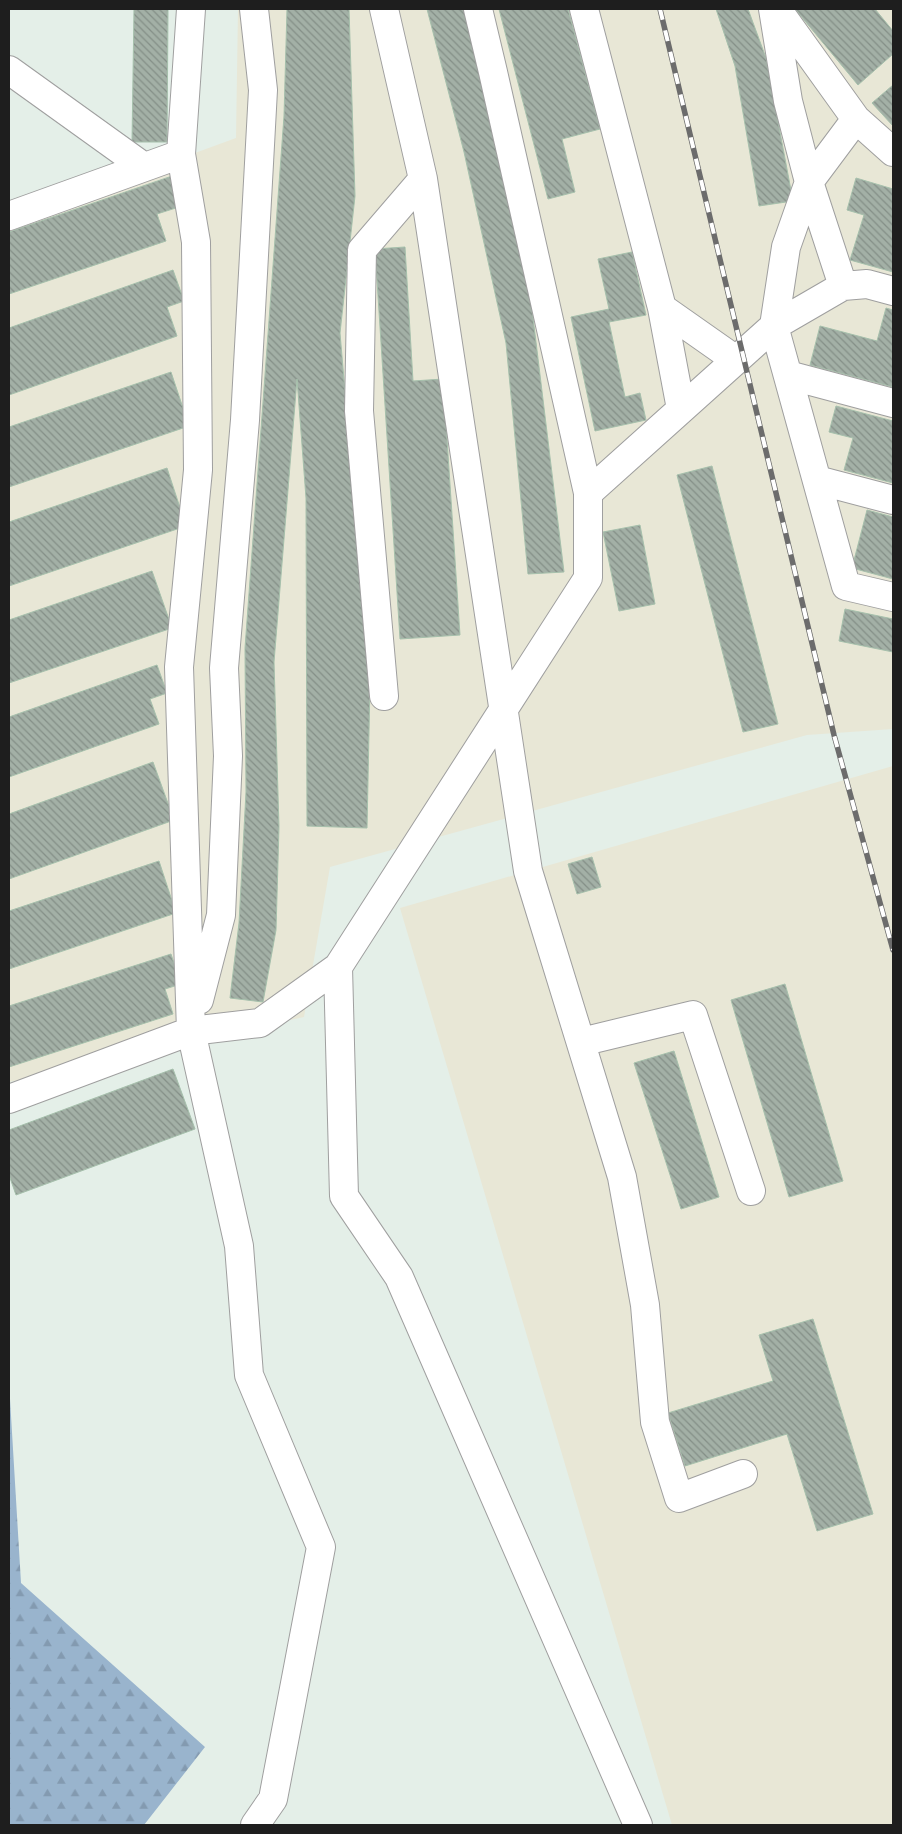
<svg xmlns="http://www.w3.org/2000/svg" width="902" height="1834" viewBox="0 0 902 1834" font-family="Inter,sans-serif">
  <style>
    .industrial { fill: #e8e7d6 }
    .forest { fill: url(#forest-firs) }
    .building { fill: url(#building-back-hatch); stroke: #a6c0ac }
    .lines { fill: none; stroke-linecap: round; stroke-linejoin: round }
    .minor-casing { stroke: #9f9f9f; stroke-width: 30 }
    .minor { stroke: #fff; stroke-width: 28 }
    .rail-casing { stroke: #6c6c6c; stroke-width: 5.5 }
    .rail { stroke: #fff; stroke-width: 4; stroke-dasharray: 11; stroke-linecap: butt }
  </style>
  <defs>
    <pattern id="forest-firs" width="22" height="20" patternUnits="userSpaceOnUse" patternTransform="scale(1.25)"><rect width="22" height="20" fill="#99b4cd"/><path d="M5 1l3.5 6h-7zM16 11l3.5 6h-7z" fill="#839ab0"/></pattern>
    <pattern id="building-back-hatch" width="6" height="6" patternUnits="userSpaceOnUse" patternTransform="scale(1.25)"><rect width="6" height="6" fill="#a3b0a6"/><path d="M-1 5l2 2M0 0l6 6M5-1l2 2" fill="none" stroke="#848f87"/></pattern>
  </defs>
  <rect width="100%" height="100%" fill="#e4efe8"/>
  <!-- industrial -->
  <path class="industrial" d="M238 9H893V729L807 735 330 867 304 1017 9 1082V221L236 138Z
    M893 766V1825H672L400 908Z"/>
  <!-- forest -->
  <path class="forest" d="M9 1382 21 1583 205 1747 144 1825H9Z"/>
  <!-- building -->
  <path class="building" d="M134 9H168L167 142H132Z
    M287 9H349L355 196 340 333 370 684 367 828 307 826 306 498 297 379 274 662 279 827 276 930 263 1002 230 998 239 923 246 792 245 648 284 116Z
    M427 9H464L496 136 531 301 564 572 528 574 506 343 464 152Z
    M499 9H568L600 129 562 139 575 192 548 199Z
    M716 9H748L766 58 793 201 759 206 735 66Z
    M795 9H875L893 31V54L858 85Z
    M893 85V126L872 103Z
    M172 176 182 206 157 214 166 241 9 294V232Z
    M856 178 893 189V272L850 260 864 215 847 210Z
    M405 247 413 381 443 379 460 635 400 639 375 249Z
    M632 252 646 315 609 322 625 397 640 393 646 420 595 431 571 317 609 309 598 259Z
    M173 270 184 301 167 307 177 336 9 395V328Z
    M886 308 893 310V387L810 365 820 326 877 341Z
    M171 372 189 426 9 487V427Z
    M836 406 893 421V483L844 470 853 438 829 432Z
    M712 466 778 724 743 732 677 475Z
    M167 468 186 526 9 586V522Z
    M867 510 893 517V579L852 568Z
    M640 525 655 604 619 611 603 532Z
    M152 571 172 628 9 683V620Z
    M845 609 893 619V652L839 641Z
    M157 665 167 693 150 699 159 724 9 777V717Z
    M153 762 174 820 9 879V814Z
    M592 857 601 887 577 894 568 864Z
    M159 861 176 913 9 969V911Z
    M171 954 181 984 165 989 173 1014 9 1067V1006Z
    M785 984 843 1181 789 1197 731 1000Z
    M674 1051 719 1197 681 1209 634 1063Z
    M173 1069 195 1129 16 1195 9 1175V1130Z
    M813 1319 873 1514 817 1531 787 1434 685 1466 668 1413 773 1381 759 1335Z"/>
  <g class="lines">
    <!-- minor casing -->
    <g class="minor-casing">
      <path id="minor" d="M384 9 423 179 528 871 622 1177 645 1305 655 1422 679 1498 743 1474
        M478 9 493 72 588 493
        M584 9 662 308 681 409
        M773 9 788 101 809 182 843 286
        M777 9 856 119 893 152
        M9 70 144 167
        M9 216 181 154
        M893 291 867 284 843 286 774 326 846 586 893 597
        M662 308 736 360
        M788 375 893 403
        M817 480 893 500
        M384 696 359 411 362 250 423 179
        M338 967 344 1196 399 1277 638 1825
        M199 1000 221 915 228 756 224 668 245 420 263 90 254 9
        M581 1042 693 1015 751 1191
        M9 1099 191 1031 179 667 198 470 196 242 181 154 191 9
        M255 1825 273 1799 321 1547 249 1375 239 1246 191 1031 260 1023 338 967 588 578V493L774 326 786 247 809 182 856 119"/>
    </g>
    <!-- minor -->
    <use href="#minor" class="minor"/>
    <!-- rail casing -->
    <g class="rail-casing">
      <path id="rail" d="M660 9 834 735 893 950"/>
    </g>
    <!-- rail -->
    <use href="#rail" class="rail"/>
  </g>
  <!-- border -->
  <rect width="902" height="1834" fill="none" stroke="#1e1e1e" stroke-width="20"/>
</svg>
